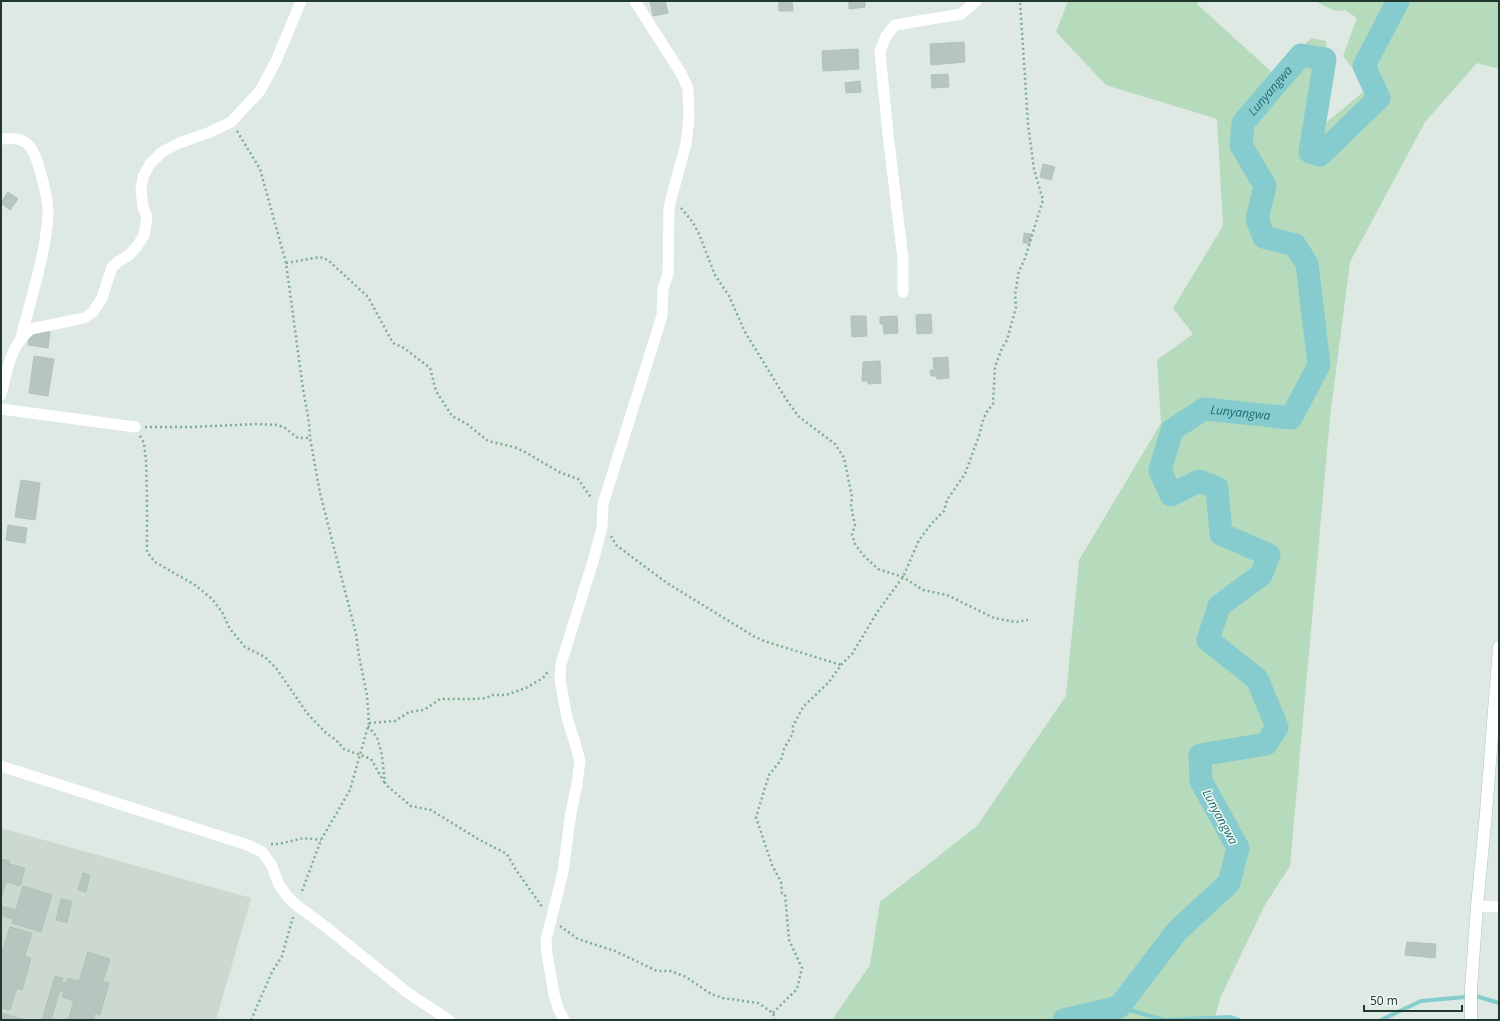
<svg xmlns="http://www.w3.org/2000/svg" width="1500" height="1021" viewBox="0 0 1500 1021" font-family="'Open Sans',sans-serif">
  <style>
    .built { fill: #ccd9d1 }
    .green { fill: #b6dabc }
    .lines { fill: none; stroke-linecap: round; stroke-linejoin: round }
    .stream { stroke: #86cbce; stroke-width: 4 }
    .river { stroke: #86cbce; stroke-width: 23 }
    .building { fill: #b6c6be; stroke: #b0c2b9 }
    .secondary-casing { stroke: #b1c8bd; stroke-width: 13 }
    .path { stroke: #7eac98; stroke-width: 2.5; stroke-dasharray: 2 3; stroke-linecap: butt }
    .street { stroke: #fff; stroke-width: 11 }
    .secondary { stroke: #fff; stroke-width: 12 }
    .labels { text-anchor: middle; stroke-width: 3; stroke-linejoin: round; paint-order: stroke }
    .water-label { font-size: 12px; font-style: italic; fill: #1c6d71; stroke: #edf6f1 }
  </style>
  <rect width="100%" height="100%" fill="#dde9e2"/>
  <!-- built -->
  <path class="built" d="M1 828 251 898 216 1020H1Z"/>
  <!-- green -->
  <path class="green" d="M1068 1H1199L1197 4 1276 76 1311 38 1326 41 1330 71 1321 127 1368 88 1343 56 1357 18 1345 10 1335 11 1315 1H1499V69L1477 63 1425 122 1350 262 1330 417 1290 866 1265 905 1221 996 1214 1020H832L870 965 880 902 977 826 1066 696 1079 560 1090 542 1161 423 1157 360 1193 334 1173 308 1223 226 1217 119 1106 85 1056 32Z"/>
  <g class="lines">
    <!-- stream -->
    <path class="stream" d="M1119 1007 1164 1020 1230 1017 1239 1020
      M1381 1020 1421 1001 1476 996 1499 1003"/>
    <!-- river -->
    <path class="river" id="s1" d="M1064 1020 1119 1007 1177 931 1229 883 1238 848 1201 781 1200 755 1266 744 1277 727 1257 679 1208 640 1219 606 1261 575 1269 555 1221 534 1217 488 1199 481 1171 495 1160 470 1172 430 1204 409 1291 418 1319 365 1307 264 1295 245 1264 237 1257 219 1265 186 1241 145 1243 123 1301 55 1325 59 1310 152 1320 155 1379 98 1364 66 1398 1"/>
  </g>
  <!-- building -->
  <path class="building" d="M650 1H665L668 13 653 16Z
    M779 1H792L793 11H779Z
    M849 1H865V7L849 9Z
    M964 42 965 62 931 65 930 44Z
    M858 49 859 69 823 71 822 51Z
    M948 74 949 87 932 88 931 75Z
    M860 81 861 92 846 93 845 83Z
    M1043 164 1055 167 1051 180 1040 177Z
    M8 192 18 199 10 210 1 203Z
    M1024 233 1031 234 1030 243H1023Z
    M931 314 932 333 917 334 916 315Z
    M851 316H866L867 336 852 337Z
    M897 316 898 333 884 334 883 324H880V317Z
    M30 330 50 332 48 348 28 345Z
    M34 356 54 359 48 396 29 393Z
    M948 357 949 378 937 379V376H931L930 370H934L933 358Z
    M880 361 881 383 868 384V381H862L863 362Z
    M21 480 40 483 35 520 15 517Z
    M8 525 27 528 25 543 6 540Z
    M1 859 10 861 9 864 25 868 20 886 1 880Z
    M83 873 90 875 86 892 78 890Z
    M1 880 6 882 1 898Z
    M23 886 52 895 41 932 12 923Z
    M61 899 72 901 67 923 56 920Z
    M1 906 16 910 13 919 1 915Z
    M10 927 32 933 25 956 31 958 22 990 17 988 10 1010 1 1008V956Z
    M1407 942 1436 944 1435 958 1405 955Z
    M88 952 110 959 103 981 109 983 100 1015 95 1013 93 1020H68L74 1001 62 997 64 992 60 991 51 1020H42L55 976 63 978 62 982 67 983 68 978 79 981Z
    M1 1013 26 1020H1Z"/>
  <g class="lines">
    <!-- secondary casing -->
    <g class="secondary-casing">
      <path id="secondary" d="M1471 1020V989L1477 906 1486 813 1499 647"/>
    </g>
    <!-- path -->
    <path class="path" d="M237 131 260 169 286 263 303 389 309 422 310 438 320 493 356 634 359 656 367 695 369 723 350 790 321 840 301 894
      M681 208 692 221 699 234 715 275 729 296 745 332 786 399 798 416 835 444 844 458 852 497 851 506 855 525 852 535 855 544 863 555 878 569 903 577 923 590 947 595 994 618 1016 622 1028 620
      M286 263 320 257 328 260 368 297 393 343 404 348 430 368 436 391 452 416 467 424 488 441 514 447 525 452 559 472 578 479 592 499
      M145 427H190L257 424 278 425 285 428 298 438H310
      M140 436 144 443 146 461 147 497V552L155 562 195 585 212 599 222 612 230 629 245 647 265 657 276 668 307 713 325 732 336 740 344 749 371 759 384 782
      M611 536 616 545 667 583 755 637 764 641 841 665
      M369 723 395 721 409 712 424 710 440 699H476L486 698 492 695H506L526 688 543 678 549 670
      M368 726 377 737 382 755 385 784 411 806 431 810 478 839 507 854 516 870 543 908
      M271 844H279L304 838 321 840
      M560 926 578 939 615 951 657 971H671L686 977 711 994 723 998 758 1003 773 1013 775 1020
      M773 1013 797 989 802 968 789 940 785 894 782 893 781 882 772 865 756 817 769 775 781 760 784 749 793 733V726L803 707 829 682 841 665 852 654 878 611 903 577 919 540 932 523 944 511 947 500 965 474 980 433 982 423 986 413 993 404 995 367 1002 348 1007 340 1016 307 1015 295 1019 271 1024 261 1043 200 1034 169 1028 124 1020 1
      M251 1020 272 972 282 956 293 917"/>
    <!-- street -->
    <path class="street" d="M1 139C26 136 32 144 39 167 43 181 49 201 48 215 45 257 31 298 21 338
      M903 292V259L888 134 880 52 886 36 895 25 961 14 976 1
      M1 395C7 370 10 346 31 329L84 318 93 312 102 298 112 267 118 262 129 255 138 245 144 235 147 217 143 207 141 190 143 177 150 164 162 152 179 143 208 133 231 122 260 91 276 61 301 1
      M1 409 135 427
      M1 766 232 840 248 845 262 852 271 864 279 885 287 896 296 905 326 927 408 993 449 1020
      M1477 906 1499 907
      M564 1020 558 1008 554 994 547 954 546 940 563 872 571 812 577 784 580 761 575 743 567 718 560 679 561 664 594 558 602 527 603 504 662 316 663 289 668 274 669 207 686 144 689 118 688 89 681 73 635 1"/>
    <!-- secondary -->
    <use href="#secondary" class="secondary"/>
  </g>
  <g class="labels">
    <!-- water labels -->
    <g class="water-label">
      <text dy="4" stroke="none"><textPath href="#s1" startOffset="1398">Lunyangwa</textPath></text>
      <text dy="4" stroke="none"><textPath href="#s1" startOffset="966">Lunyangwa</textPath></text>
      <text transform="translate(1220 817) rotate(62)" y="4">Lunyangwa</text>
    </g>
  </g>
  <!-- border -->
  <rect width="1500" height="1021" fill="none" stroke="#20382e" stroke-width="4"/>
  <!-- scale -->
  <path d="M1364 1005v6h98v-6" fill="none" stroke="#20382e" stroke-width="2"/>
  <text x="1370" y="1005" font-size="12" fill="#20382e" stroke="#edf6f1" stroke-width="3" paint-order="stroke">50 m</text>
</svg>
